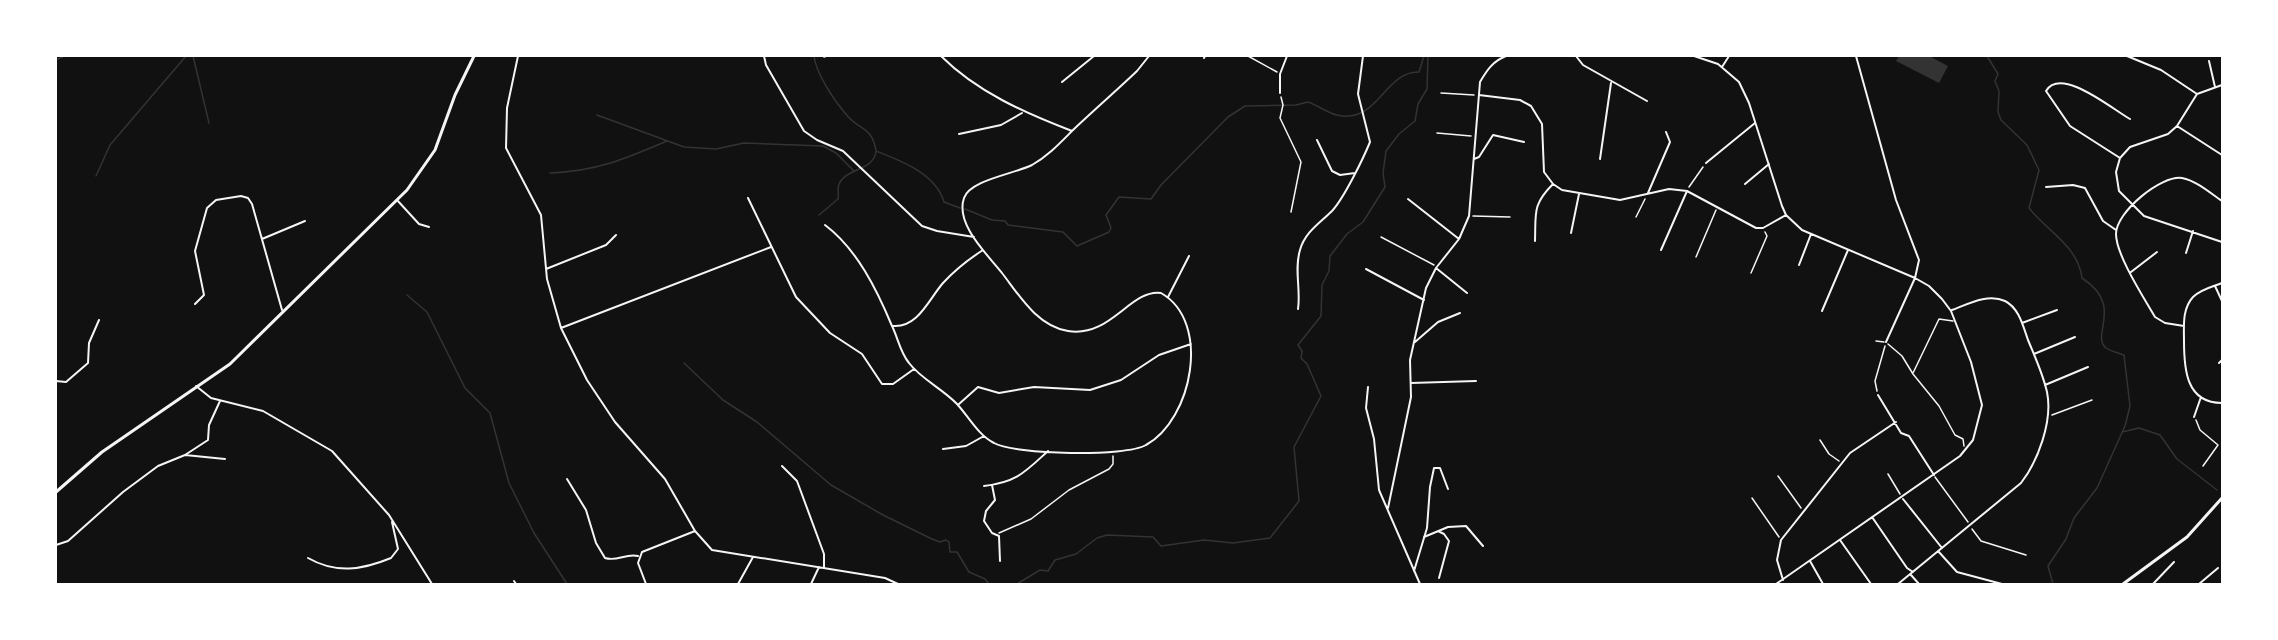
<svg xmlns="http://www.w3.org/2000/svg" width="2278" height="640" viewBox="0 0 2278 640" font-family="'Open Sans',sans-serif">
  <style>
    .water { fill: #333 }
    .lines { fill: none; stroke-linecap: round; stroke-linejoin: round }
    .stream { stroke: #333; stroke-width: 1.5 }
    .path { stroke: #f5f5f5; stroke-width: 1.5 }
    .minor { stroke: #f5f5f5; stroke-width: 2 }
    .tertiary { stroke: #f5f5f5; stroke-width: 3 }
  </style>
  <rect width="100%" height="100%" fill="#111"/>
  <!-- water -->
  <path class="water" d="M1899 56H1929L1948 66 1939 83 1896 61Z"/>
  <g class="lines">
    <!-- stream -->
    <path class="stream" d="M193 56 209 123
      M814 56C816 73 833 99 845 113 858 131 872 125 876 151 902 161 936 174 944 202L960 208
      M1987 56 1998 74 1995 81 1999 91 1998 112 2001 120 2027 145 2039 170 2029 208C2047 231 2078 246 2082 278 2125 306 2090 335 2106 348 2110 351 2119 353 2124 355L2130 406 2125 426 2097 488 2074 518 2066 539 2048 566 2053 584
      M56 60 64 56
      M597 115 684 147 716 149 744 143 823 146 836 153 854 171
      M550 173C597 171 625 159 667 141
      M96 176 110 145 186 56
      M965 209 992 220 1005 221 1008 225 1063 232 1077 246 1109 232 1111 228 1106 215 1119 197 1151 199 1161 185 1228 117 1245 106 1296 105 1308 102C1320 106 1329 115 1342 116 1379 120 1386 71 1419 72L1424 56
      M819 215 838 199C839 194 837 188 839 184 846 168 873 171 876 152
      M407 295 427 312 465 388 490 413 509 483 534 533 567 584
      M684 363 723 400 757 422 831 485 883 515 932 539 940 542 946 540 949 542 950 552H957L969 572 985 579 989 584
      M2122 432 2139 428 2160 435 2177 459 2217 490
      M1017 584 1040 570 1048 571 1055 560 1076 554 1097 538 1107 535 1153 537 1161 546 1204 540 1233 543 1270 538 1299 501 1294 447 1321 396 1307 364 1301 358 1302 351 1298 345 1321 316 1322 285 1329 271 1330 256 1347 234 1363 222 1385 187 1383 173 1386 151 1399 134 1415 121 1418 104 1427 89 1428 56"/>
    <!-- path -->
    <path class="path" d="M1248 56 1277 72
      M824 57 827 56
      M1441 93 1474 95
      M1281 97 1283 105 1280 118 1301 162 1291 212
      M1437 133 1471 136
      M1689 187 1703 167
      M1473 216 1510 217
      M1636 217 1645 199
      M1381 237 1434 265
      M1696 257 1716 210
      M1751 273 1767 236 1765 232
      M1876 341 1884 342
      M1888 344 1902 356 1913 374 1939 406 1955 435 1963 439 1964 446
      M1913 373 1939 319 1953 321
      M1877 391 1875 381 1885 346
      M2052 415 2092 400
      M2196 420 2200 430 2218 445 2203 466
      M1820 440 1829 454 1839 461
      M1888 474 1900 494
      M1778 476 1801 508
      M1935 477 1968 522
      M1752 498 1779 537
      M1972 529 1981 541 2026 555
      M999 533 1031 519 1069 490 1109 469 1113 464V456"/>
    <!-- minor -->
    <path class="minor" d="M518 56 507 108 506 148 541 215 547 279 561 328 587 380 615 422 665 479 695 531 712 550 885 578 898 584
      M764 56 766 65 804 131 817 140 843 151 922 226 937 231 974 237
      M941 56C977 92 1025 113 1072 131
      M1576 56 1583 65 1647 101
      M1694 56 1718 64 1739 82 1749 103 1782 206 1786 215 1802 230 1915 278 1929 286 1942 299 1951 311 1971 362 1982 405 1973 440 1960 456 1776 584
      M1856 56 1896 200 1919 260 1915 278 1886 342
      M2127 56 2161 70 2197 94
      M1204 58 1205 56
      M2209 61 2215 87
      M1722 67 1729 56
      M1062 82 1094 56
      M2222 85 2197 94 2177 126 2168 134 2130 147 2120 158 2116 172 2119 191 2144 216 2222 242
      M1280 93V74L1287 56
      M1479 95 1520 100 1531 106 1542 124 1544 172 1553 184 1562 190 1620 200 1669 189 1687 191 1756 228H1763L1786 215
      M2177 126 2222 155
      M959 134 1001 125 1022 113
      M1317 140 1332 171 1340 175 1355 173
      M2120 158 2070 126 2046 91C2061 66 2112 109 2130 119
      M1474 159 1479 157 1493 135 1524 142
      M1600 159 1611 83
      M1706 163 1755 123
      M1745 184 1769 164
      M2046 187 2073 185 2085 188 2103 221 2116 230
      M1648 193 1670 142 1666 132
      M748 198 796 297 830 333 862 354 882 384H893L914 369
      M1408 199 1459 239
      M397 200 419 224 429 227
      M825 225C857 249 877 290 892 326 898 338 900 352 909 363 921 379 943 389 957 404 969 417 978 435 994 443 1015 455 1126 457 1146 445 1192 420 1212 322 1161 293 1130 289 1111 338 1068 331 1037 326 1019 295 1002 273 987 254 955 224 964 198 970 180 1014 174 1032 165 1048 156 1060 143 1073 130 1094 110 1116 91 1137 71L1149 56
      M1571 233 1579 194
      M262 239 305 221
      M1535 241C1536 213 1532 205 1553 184
      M1661 250 1687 191
      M2186 253 2193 231
      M1799 265 1811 234
      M1436 268 1467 293
      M546 269 606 245 616 235
      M1366 269 1424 300
      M2131 272 2157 252
      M2222 283C2212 287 2201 289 2193 297 2182 309 2184 326 2184 341 2184 369 2186 403 2222 403
      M2215 286 2222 301
      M1168 297 1189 256
      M195 304 204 295 195 251 207 208 216 200 241 196 248 198 252 204 282 310
      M1298 309C1301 290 1294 270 1300 250 1305 232 1320 223 1332 211 1344 198 1363 159 1370 142L1358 94 1363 56
      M1822 311 1848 250
      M2022 323 2057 310
      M893 326C918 328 929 299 943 283 955 270 969 259 983 250
      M2184 326 2165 323 2155 317C2144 298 2116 255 2116 234 2116 212 2161 175 2182 178 2197 181 2210 193 2222 201
      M561 328 771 247
      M1415 342 1438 322 1460 313
      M2034 354 2075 337
      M2219 363 2222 360
      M56 381 66 382 88 363 89 343 99 320
      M1411 383 1476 381
      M2045 385 2088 367
      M196 386 211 398 263 411 332 451 389 515 432 584
      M1368 387 1366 408 1374 439 1379 490 1420 584
      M1878 395 1901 433 1909 436 1934 475
      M959 404 978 387 999 393 1034 387 1090 390 1121 380 1159 355 1191 344
      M2194 417 2201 397
      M943 449 966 446 984 436
      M185 455 208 440 209 425 220 401
      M782 466 797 481 824 554V568
      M567 479 586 510 596 543 605 558C617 562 626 553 638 556
      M992 485 995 500 986 511 984 521 992 533 999 536 1000 561
      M984 486C1017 482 1025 472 1048 451
      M1903 499 1942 548
      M1388 508 1411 397 1410 360 1426 288 1436 268 1459 239 1469 216 1480 82C1487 70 1493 61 1506 56
      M1872 517 1907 568 1913 572
      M1438 531 1444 534 1449 541 1439 578
      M1424 537 1448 527 1466 526 1483 546
      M1840 540 1871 584
      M56 545 68 541 123 492 158 466 185 455 225 459
      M1938 551 1957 572 2002 584
      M308 558C336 574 362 570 391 558L398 549 392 522
      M1810 561 1823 584
      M1414 571 1427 528 1430 487 1434 468H1440L1448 489
      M1911 575 1919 584
      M1783 580 1777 560 1781 540 1850 453 1896 422
      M514 581 516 584
      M646 584 638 563 642 552 695 531
      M738 584 753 557
      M811 584 819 567
      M1898 584 2021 483C2038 461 2053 421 2047 392 2043 374 2035 357 2028 340 2023 326 2019 308 2005 301 1988 293 1968 304 1952 310
      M2153 584 2174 562
      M2199 584 2218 568"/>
    <!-- tertiary -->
    <path class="tertiary" d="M56 492 102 452 230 364 407 190 435 150 455 95 474 56
      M2123 584 2187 537 2222 498"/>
  </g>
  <!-- border -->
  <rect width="2278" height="640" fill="none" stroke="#ffffff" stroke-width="114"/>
</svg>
